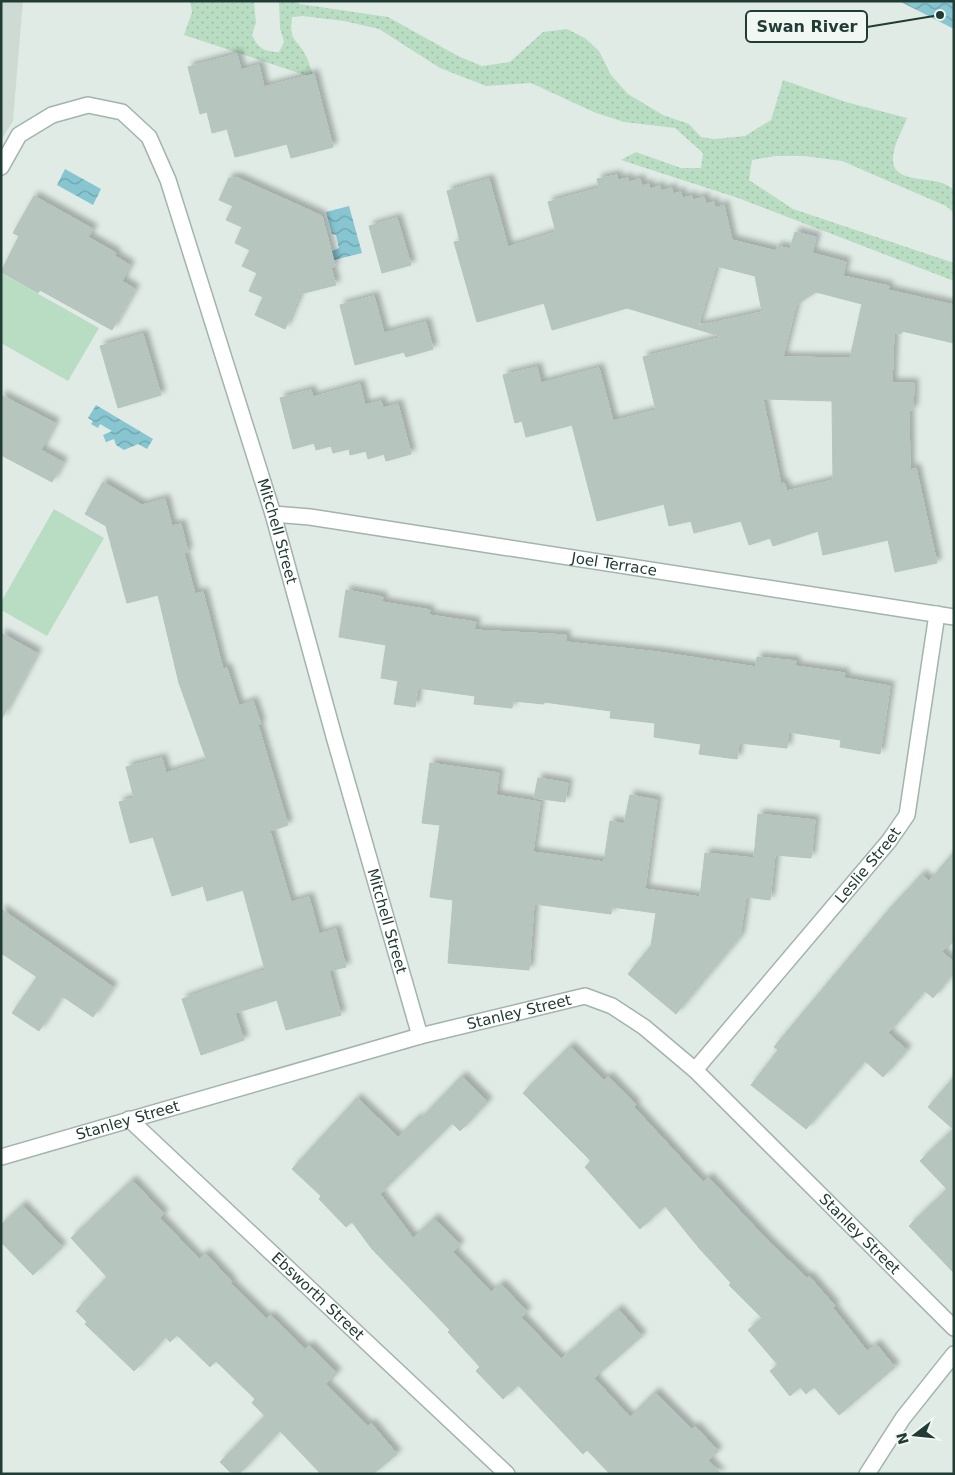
<svg xmlns="http://www.w3.org/2000/svg" width="955" height="1475" viewBox="0 0 955 1475" font-family="'DejaVu Sans',sans-serif">
  <style>
    .built { fill: #cedbd5 }
    .grass { fill: url(#grass-dots) }
    .pitch { fill: #b9ddc2 }
    .water { fill: url(#water-waves) }
    .building { fill: #b6c6bf; stroke: #b3c5bd; fill-rule: evenodd; filter: url(#shadow) }
    .lines { fill: none; stroke-linecap: round; stroke-linejoin: round }
    .minor-casing { stroke: #a3b3ad; stroke-width: 18 }
    .minor { stroke: #fff; stroke-width: 15 }
    .labels { text-anchor: middle; stroke-width: 4.5; stroke-linejoin: round; paint-order: stroke }
    .street-label { font-size: 15px; fill: #213c34; stroke: #f1f8f4 }
    .leader { fill: none; stroke: #213c34; stroke-width: 2 }
    .callout-dot { fill: #213c34; stroke: #f1f8f4; stroke-width: 2 }
    .callout { fill: #f1f8f4; stroke: #213c34; stroke-width: 2 }
    .callout-label { font-size: 16px; text-anchor: middle; font-weight: bold; fill: #213c34 }
  </style>
  <defs>
    <pattern id="grass-dots" width="8" height="8" patternUnits="userSpaceOnUse" patternTransform="scale(1.25)"><rect width="8" height="8" fill="#b9ddc2"/><path d="M2 2h.1M6 6h.1" fill="none" stroke="#9fbfa7" stroke-width="1.8" stroke-linecap="round"/></pattern>
    <pattern id="water-waves" width="16" height="10" patternUnits="userSpaceOnUse" patternTransform="scale(1.25)"><rect width="16" height="10" fill="#87c6d1"/><path d="M0 5q4-4 8 0t8 0" fill="none" stroke="#6ea2aa"/></pattern>
    <filter id="shadow"><feDropShadow dx="4.5" dy="-4.5" stdDeviation="2.5" flood-color="#0004"/></filter>
  </defs>
  <rect width="100%" height="100%" fill="#e0ebe6"/>
  <!-- built -->
  <path class="built" d="M1 1H23L13 121 1 140Z"/>
  <!-- grass -->
  <path class="grass" d="M190 1H254L256 23 252 34C257 48 264 52 279 52L284 42 280 28 279 1H296L300 4 388 17 458 56 482 66 510 62 543 32 567 29 585 38 599 51 611 75 628 94 663 115 689 124 701 137 714 139 745 136 771 120 783 80 846 102 907 118C903 129 896 140 894 151 885 190 937 171 954 190V213L946 206 842 161 804 156H776L752 160 749 180 793 209 954 263V281L738 198 621 160 636 152 681 168H701L703 153 675 128 624 122 596 113 531 83 486 86 440 68 379 29 344 21 303 16 292 17C289 42 296 37 305 54 309 61 311 70 314 78L184 35 192 12Z"/>
  <!-- pitch -->
  <path class="pitch" d="M1 273 99 328 68 381 1 343Z
    M54 509 104 538 47 636 1 610V602Z"/>
  <!-- water -->
  <path class="water" d="M899 1H954V29Z
    M65 169 101 189 93 205 57 185Z
    M349 206 362 253 334 260 332 251 339 248 336 235 332 234 326 212Z
    M96 405 153 439 147 449 138 444 124 450 116 445 114 439 106 442 103 435 112 431 100 424 98 428 91 424 93 421 88 418Z"/>
  <!-- building -->
  <path class="building" d="M237 54 241 70 259 65 264 87 314 74 333 147 291 158 287 144 235 157 227 129 212 133 207 112 200 114 188 67Z
    M617 175 618 180 628 178 629 182 640 179 642 186 649 184 650 189 660 186 661 191 672 188 673 194 681 192 682 198 692 196 693 200 704 197 706 204 714 202 715 208 724 205 732 240 776 251 777 246 790 249 795 232 816 237 812 253 846 262 843 276 889 286 888 290 954 305V343L902 331 901 334 894 333 892 383H914L913 410H909L910 470 916 468 937 563 895 572 888 540 823 555 818 531 773 546 770 538 749 545 741 521 694 533 691 521 669 526 664 504 597 521 572 425 526 437 522 421 515 423 503 375 537 367 541 383 599 368 613 421 656 410 643 357 723 337 627 308 552 330 544 303 477 322 454 242 460 241 447 191 489 179 508 247 556 232 548 202 599 188 597 179ZM716 266 755 276 762 312 698 326ZM816 292 862 304 850 358 783 357 796 305ZM763 399 832 401 833 480 787 491 784 483 781 484Z
    M229 178H238L322 216 335 266 331 268 336 285 300 294 285 329 255 315 263 297 249 291 257 273 242 266 250 250 235 243 242 227 226 220 233 206 219 200Z
    M34 196 93 229 88 237 116 253 115 256 130 265 122 281 135 289 112 330 40 290 38 293 1 272 19 236 13 233Z
    M397 218 411 265 382 273 369 226Z
    M374 296 384 333 426 322 433 349 406 357 404 352 355 365 340 305Z
    M143 334 161 395 118 408 100 346Z
    M360 384 365 405 381 401 383 408 398 404 411 454 386 461 384 454 368 459 366 451 350 455 349 449 333 453 331 446 316 450 314 443 293 449 280 398 311 390 313 397Z
    M1 395 55 423 41 450 63 462 52 482 1 455Z
    M103 482 142 505 165 499 172 526 181 524 188 552 184 553 195 594 203 592 223 669 227 668 239 706 253 701 261 724 258 725 288 825 270 831 291 902 309 897 319 934 336 929 346 967 329 971 341 1015 286 1030 277 1000 235 1013 244 1040 201 1055 182 999 265 970 243 890 207 901 203 886 172 896 153 837 130 843 119 802 134 798 126 767 162 758 166 773 207 761 179 683 158 595 127 603 106 526 85 514Z
    M346 590 383 597 382 602 430 610 429 615 476 622 474 630 566 635V642L658 652 756 667 757 657 796 661 795 666 845 673 844 678 890 686 880 754 840 747 841 740 788 732 787 748 739 743 737 759 699 754 701 744 654 737 655 723 610 718 611 711 544 702V704L513 701 512 708 474 704 475 696 418 688 415 707 394 704 398 681 381 678 386 645 339 637Z
    M1 633 37 653 1 720Z
    M430 763 499 773 496 795 540 802 533 852 604 862 610 821 624 824 630 795 657 800 645 889 700 897 705 853 754 858 758 814 815 820 811 858 775 855 770 900 746 897 740 937 676 1014 628 974 651 946 656 913 612 907 611 914 534 904 529 970 448 963 453 900 430 897 440 825 422 823Z
    M538 778 568 783 565 802 534 798Z
    M954 852V940L942 952 954 962V972L933 998 925 991 888 1033 907 1050 883 1077 865 1061 806 1129 751 1085 778 1050 774 1047 891 907 922 874 929 881Z
    M1 909 113 987 93 1017 62 996 39 1031 12 1013 37 977 1 953Z
    M570 1046 604 1080 608 1076 636 1105 634 1107 703 1182 708 1177 770 1243 807 1278 809 1276 835 1306 833 1308 867 1351 876 1344 895 1367 839 1415 814 1387 806 1394 800 1387 790 1396 770 1371 778 1365 748 1330 762 1318 729 1285 731 1283 699 1248 665 1206 640 1229 585 1167 591 1161 523 1093Z
    M462 1076 488 1102 460 1131 452 1123 380 1194 413 1238 434 1218 460 1245 453 1252 491 1292 501 1284 527 1312 521 1317 561 1359 618 1309 642 1336 594 1378 630 1417 655 1392 692 1429 695 1426 718 1451 708 1460 721 1474H610L587 1450 583 1454 518 1385 503 1399 476 1371 480 1367 448 1332 450 1330 372 1249 352 1222 346 1227 319 1199 321 1196 292 1169 357 1098 398 1137 417 1118 419 1120Z
    M954 1077V1273L909 1226 947 1189 920 1161 953 1129 928 1107Z
    M132 1180 164 1214 160 1218 199 1259 205 1253 232 1282 230 1283 267 1319 270 1315 305 1349 309 1345 337 1373 326 1384 368 1426 371 1423 397 1454 373 1474H321L280 1431 239 1474H232L220 1462 265 1416 252 1403 255 1399 216 1361 210 1367 177 1335 170 1342 166 1337 134 1371 85 1324 87 1322 76 1311 107 1277 71 1238Z
    M22 1205 62 1247 33 1275 1 1242V1225Z"/>
  <g class="lines">
    <!-- minor casing -->
    <g class="minor-casing">
      <g id="minor">
        <path id="s1" d="M1 167 19 135 52 115 88 105 122 112 149 137 168 180 273 514 335 740 420 1036"/>
        <path id="s2" d="M273 514 310 517 954 617"/>
        <path id="s3" d="M695 1070 889 841 907 815 937 614"/>
        <path id="s4" d="M129 1119 507 1474"/>
        <path id="s5" d="M1 1157 420 1036 585 996 612 1006 644 1027 695 1070 954 1328"/>
        <path d="M867 1474 903 1418 954 1354"/>
      </g>
    </g>
    <!-- minor -->
    <use href="#minor" class="minor"/>
  </g>
  <g class="labels">
    <!-- street labels -->
    <g class="street-label">
      <text dy="5" stroke="none"><textPath href="#s1" startOffset="599">Mitchell Street</textPath></text>
      <text dy="5" stroke="none"><textPath href="#s2" startOffset="345">Joel Terrace</textPath></text>
      <text dy="5" stroke="none"><textPath href="#s3" startOffset="268">Leslie Street</textPath></text>
      <text dy="5" stroke="none"><textPath href="#s1" startOffset="1004">Mitchell Street</textPath></text>
      <text dy="5" stroke="none"><textPath href="#s5" startOffset="538">Stanley Street</textPath></text>
      <text dy="5" stroke="none"><textPath href="#s5" startOffset="132">Stanley Street</textPath></text>
      <text dy="5" stroke="none"><textPath href="#s5" startOffset="972">Stanley Street</textPath></text>
      <text dy="5" stroke="none"><textPath href="#s4" startOffset="259">Ebsworth Street</textPath></text>
    </g>
  </g>
  <!-- callouts -->
  <path class="leader" d="M940 15L867 27"/>
  <circle class="callout-dot" cx="940" cy="15" r="5"/>
  <rect class="callout" x="746" y="11" width="121" height="31" rx="5"/>
  <g class="callout-label">
    <text x="807" y="32">Swan River</text>
  </g>
  <!-- border -->
  <rect width="955" height="1475" fill="none" stroke="#213c34" stroke-width="5"/>
  <!-- north arrow -->
  <g transform="translate(915 1435) rotate(254)" stroke="#f1f8f4" stroke-width="4" paint-order="stroke">
  <path d="M0-4L9 19L0 12L-9 19Z" fill="#213c34"/>
  <text y="-8" font-size="14" font-weight="bold" text-anchor="middle" fill="#213c34">N</text>
  </g>
</svg>
